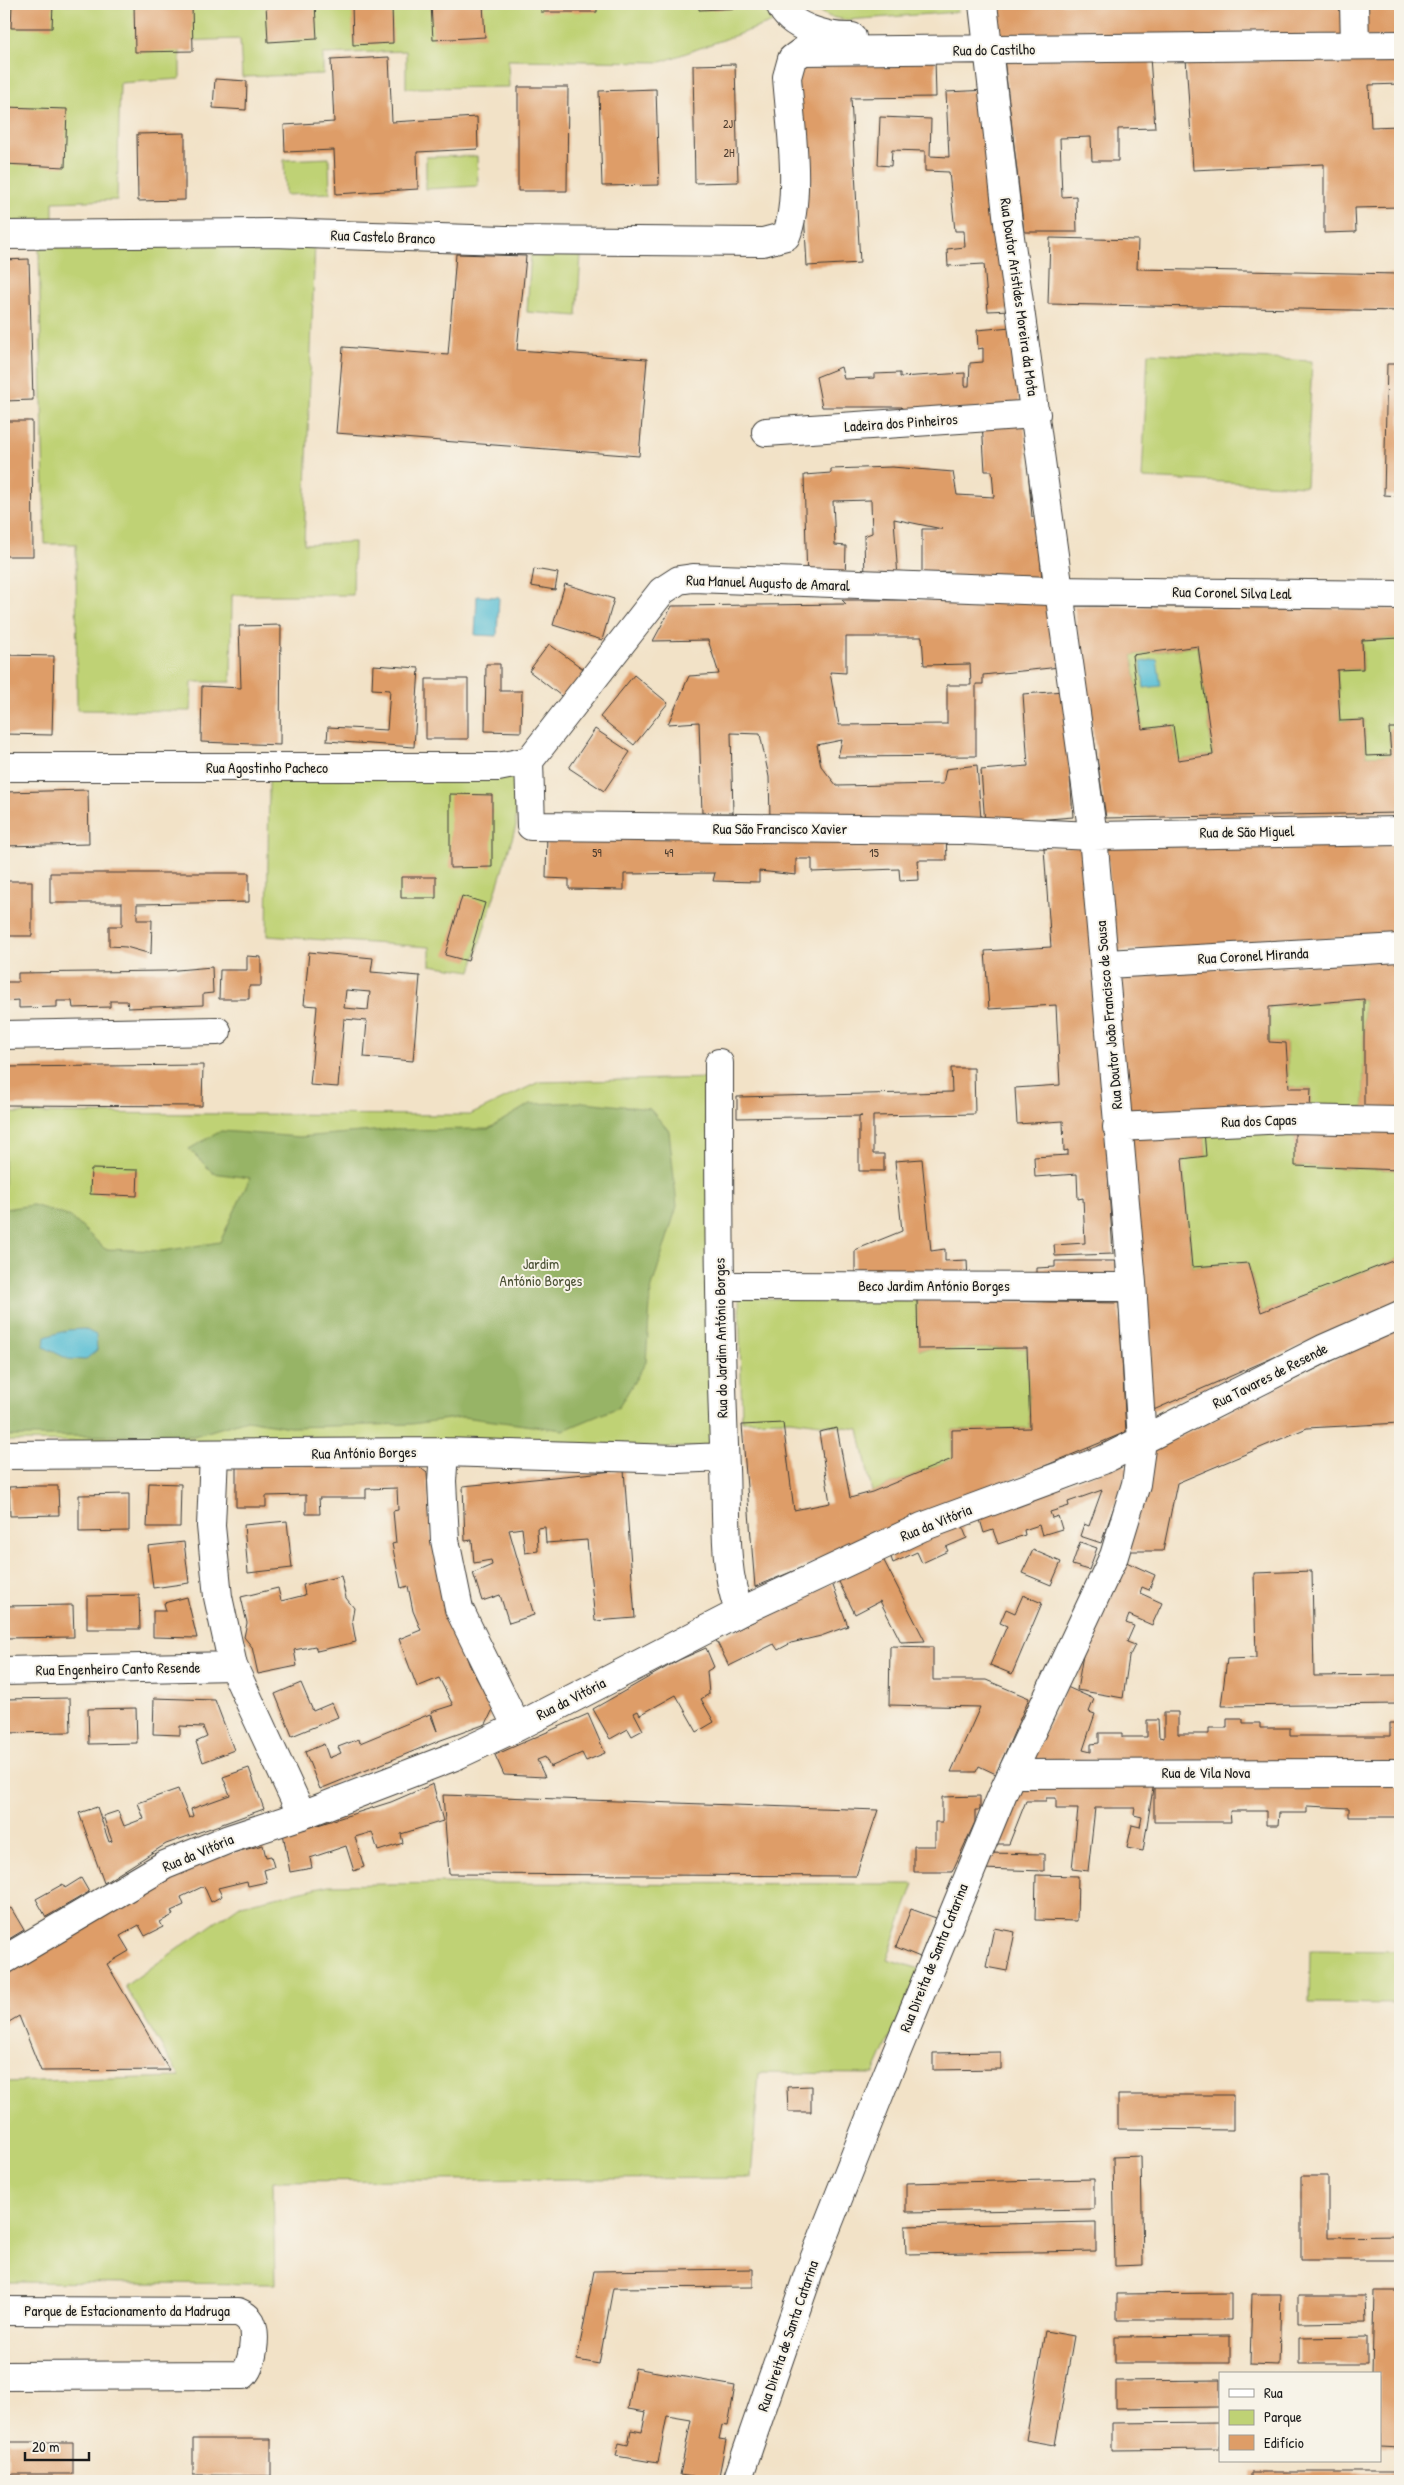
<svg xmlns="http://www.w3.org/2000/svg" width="1404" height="2485" viewBox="0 0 1404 2485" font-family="'Patrick Hand',sans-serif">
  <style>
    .green { fill: #bfd275; stroke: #6e7748 }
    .forest { fill: #97b466; stroke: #5a6841 }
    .water { fill: #57bed4; stroke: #3a6d78 }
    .building { fill: #de9d67; fill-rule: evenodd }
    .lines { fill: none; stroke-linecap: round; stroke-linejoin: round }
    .minor-casing { stroke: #3c3a36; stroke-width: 30 }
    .minor { stroke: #fff; stroke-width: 28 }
    .labels { text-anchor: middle; stroke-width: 4; stroke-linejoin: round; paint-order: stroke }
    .number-label { font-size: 12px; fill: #4c3c2f }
    .street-label { font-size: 15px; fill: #1c1c1c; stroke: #f7f3e8 }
    .park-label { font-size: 15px; fill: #4d5337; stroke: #f7f3e8 }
  </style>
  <rect width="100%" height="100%" fill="#f7f3e8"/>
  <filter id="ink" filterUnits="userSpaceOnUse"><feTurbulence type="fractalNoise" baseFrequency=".02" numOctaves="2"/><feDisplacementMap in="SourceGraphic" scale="10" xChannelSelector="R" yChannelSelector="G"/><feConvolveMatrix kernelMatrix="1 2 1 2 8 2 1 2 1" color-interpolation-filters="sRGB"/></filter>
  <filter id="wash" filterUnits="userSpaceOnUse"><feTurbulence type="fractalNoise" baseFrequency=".0096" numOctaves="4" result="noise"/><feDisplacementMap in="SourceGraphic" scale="20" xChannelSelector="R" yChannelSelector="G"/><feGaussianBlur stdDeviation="1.12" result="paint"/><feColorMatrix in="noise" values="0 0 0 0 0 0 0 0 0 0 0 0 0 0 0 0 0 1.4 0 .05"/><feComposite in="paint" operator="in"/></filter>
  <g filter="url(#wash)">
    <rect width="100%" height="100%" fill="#f2e2c7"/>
    <!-- green -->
    <path class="green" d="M4 4H765L773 22 661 62 508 60 509 87 406 88V51L323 54V74L242 77 240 39 180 41V79L120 83 117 200 53 202V221L4 222Z
      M804 4H957L958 12 847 20 830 17Z
      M477 156 478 186 426 189V157Z
      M329 158 330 193 285 195 284 160Z
      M315 241 304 544 354 542 353 595H232L231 682H192L191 711 77 710 76 544H45L39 248Z
      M531 252 581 255 577 316 527 312Z
      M1148 353 1312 361 1306 486 1142 478Z
      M1400 638V728L1389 729 1391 755 1366 756 1364 720 1340 721 1337 670 1363 669 1362 640Z
      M1198 646 1213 755 1178 760 1173 725 1142 729 1132 655Z
      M515 776 516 826 471 971 430 965V947L267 936 269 779Z
      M1364 999V1108L1310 1110 1311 1088H1289L1286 1043 1269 1042V1007Z
      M713 1078 716 1448 4 1441V1113L470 1115 539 1082Z
      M1295 1129 1296 1166 1400 1170V1258L1261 1312 1248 1263 1192 1267 1182 1159 1206 1156 1204 1131Z
      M739 1298 917 1300 919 1349 1027 1348 1030 1428 952 1430V1459L872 1492 859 1429 790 1420 742 1421Z
      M448 1883 914 1884 887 1959 920 1969 874 2074 759 2073 751 2178 273 2181 275 2284 4 2282V2082L180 2077 125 1986 240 1905 329 1885Z
      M1310 1950 1400 1951V2004L1309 2003Z"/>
    <!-- forest -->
    <path class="forest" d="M584 1102 650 1109 669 1131 677 1206 651 1290 646 1362 619 1407 564 1430 463 1417 412 1424 290 1427 247 1420 194 1436H4V1209L33 1205 71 1217 105 1249 163 1251 220 1242 250 1178 213 1173 189 1149 221 1131 300 1137 385 1130 488 1129 530 1104Z"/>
    <!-- water -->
    <path class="water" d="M477 596 499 597 497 636 475 635Z
      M1157 659 1161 686 1144 688 1141 662Z
      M84 1329 96 1335 97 1350 85 1360 68 1359 44 1347 45 1337 68 1330Z"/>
    <g id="blocks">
      <!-- building -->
      <path class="building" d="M12 4H53L52 28H11Z
        M134 4H192L193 51 135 52Z
        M266 4H315L317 39 268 42Z
        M352 4H392L393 43 353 45Z
        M431 4H483L485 37 433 40Z
        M541 4H597V12H541Z
        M699 4H744V8L699 10Z
        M994 4H1347L1348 38 995 47Z
        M1359 4H1400V36L1359 38Z
        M1400 52V84L1369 85 1371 127 1400 126V207L1355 208 1356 232 1324 233V164L1193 170 1186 58Z
        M389 57 392 122 477 117 478 149 417 152 418 189 336 194 334 150 285 152 284 125 334 122 331 60Z
        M1150 57 1155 128 1118 129V161H1092L1091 137 1060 138 1062 197 1076 196 1077 232H1024L1004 58Z
        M935 58 936 97 851 98 860 263 807 266 796 60Z
        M735 64 738 182 695 183 693 65Z
        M215 79 247 81 246 110 213 108Z
        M518 87H568L567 191H518Z
        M656 89 659 185 602 186 599 91Z
        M988 90 1000 263 1007 262 1011 310 988 311 984 264 948 266 947 249 965 247 964 231H955L949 172 925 171V151L892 150 891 166 878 165 880 117 931 119 930 156 949 157 946 92Z
        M4 107 67 109 65 167 4 164Z
        M185 133V200L138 201 137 134Z
        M1050 238 1138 240 1137 269 1400 274V311L1048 304Z
        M456 254 526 256 517 350 647 359 639 456 336 433 343 347 448 355Z
        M29 259 33 400 4 401V260Z
        M1011 327 1020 408 900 410 902 407H822L816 377 841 367 844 379 874 378V374L900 373V377L965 373V386H969L970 363 983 362V348L978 349 977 330Z
        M1387 364H1400V496L1384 495Z
        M1024 420 1032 517H1037L1042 580 953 586 950 572 922 573V529H942L894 519 898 578 865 579 864 536 872 533 871 500 833 501 835 545 846 546 845 582H807L804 475 831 473V469L892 467 953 472 957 495 994 497 992 471H985L982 423Z
        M4 421H32L33 556H4Z
        M534 569 558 573 555 590 531 586Z
        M565 584 614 599 602 640 553 625Z
        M1053 594 1060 667 983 675V684H976V756L838 757 842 740 817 745 821 766 837 786 943 784 946 769 977 765 981 819 770 818 769 777 760 734 731 733 733 813H702L699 722 668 724 689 676 719 674 708 640 653 641 672 606 846 604 842 600H922ZM846 637H922L924 665 970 664 971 685H947V724L839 725 830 672 846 673Z
        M1074 606 1400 609V638L1362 640 1363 669 1337 670 1340 721 1364 720 1366 756 1391 755 1389 728H1400V813L1106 818ZM1198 646 1213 755 1178 760 1173 725 1142 729 1132 655Z
        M281 625 280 745 201 742 202 686 241 688 239 626Z
        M549 644 586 671 565 699 529 671Z
        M4 655 54 656 52 735 4 734Z
        M486 664H500V691H522L521 732 485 731Z
        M373 665 419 668 414 747 327 741 328 727 387 730 390 690 372 689Z
        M634 675 668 703 634 745 600 717Z
        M426 679H468V739H426Z
        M1064 691 1073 817 985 824 981 770 1028 766 1023 694Z
        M595 729 630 752 604 791 569 768Z
        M88 790 89 844 4 846V792Z
        M450 794 492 795V867L450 868Z
        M547 830 946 833 947 860H918L919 880 900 881 899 869 812 872V859H796V875L759 871V882L713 881 715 873 624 874V890L569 889V879L546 878Z
        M1400 842V935L1115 951 1107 845Z
        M1088 846 1113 1254 1055 1256 1054 1245 1085 1243 1083 1198 1078 1199 1077 1174 1035 1177 1034 1157 1068 1155V1150L1064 1151 1063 1121 1017 1124 1015 1088 1060 1085 1056 1005 989 1009 985 951 1051 947 1044 849Z
        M50 873H249V902L137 904V920H152L151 954 126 947 109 946V926H122V903H50Z
        M401 877H436V898H401Z
        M4 881H32V936H4Z
        M462 896 485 903 468 961 445 955Z
        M309 952 373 958 371 972 420 976 413 1061 364 1057 367 1021 344 1019 338 1087 310 1085 317 1006 304 1005ZM346 990 370 992 368 1010 344 1008Z
        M247 956 261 957V986H249V999H219L220 970H247Z
        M1400 960V1109L1364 1108V999L1269 1007V1042L1286 1043 1289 1088H1311L1310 1110 1127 1119 1115 973Z
        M212 967 213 993 203 994V1005L128 1008 127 1001H110V1007L73 1008 72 1001H57V1007L19 1008V1000L4 1001V982H18V973L165 971Z
        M203 1065 202 1106 4 1105V1067Z
        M951 1068H974L975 1114 873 1116V1154H884V1171H859V1117L862 1116 737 1118V1097L952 1092Z
        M1295 1129H1400V1170L1295 1166Z
        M1204 1131 1206 1156 1182 1159 1192 1267 1248 1263 1261 1312 1400 1258V1302L1149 1412 1128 1136Z
        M922 1159 931 1251 945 1249V1261L967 1260 968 1281H855V1250L902 1231 895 1161Z
        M91 1169 138 1170 137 1196 90 1194Z
        M1055 1261H1116V1280H1037V1268L1055 1267Z
        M917 1300 1119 1303 1126 1432 755 1587 742 1425 783 1423 794 1510 830 1503 819 1432 837 1428 850 1498 872 1492 952 1459V1430L1030 1428 1027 1348 918 1349Z
        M1400 1327V1423L1307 1428 1177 1483 1163 1551H1123L1150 1451Z
        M412 1461 427 1473 431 1535 444 1598 470 1666 493 1709 486 1724 441 1740 320 1789 305 1752 324 1744 329 1758 341 1753 338 1747 359 1739 360 1743 430 1714 437 1731 431 1712 453 1705 439 1678 417 1687 399 1639 421 1630 413 1611 408 1586 401 1588 392 1544 396 1543 393 1511 398 1510 397 1488 366 1489V1498H319L320 1514H306V1495L266 1496V1507H236V1466Z
        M1123 1464 1128 1469 1101 1543 1080 1536 1084 1524 1089 1526 1102 1490 1068 1502 1069 1506 1050 1512 1052 1518 1058 1516 1062 1529 1042 1535 1039 1525 1024 1530 1025 1535 998 1544 993 1530 984 1533 978 1513Z
        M624 1470 635 1618 595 1621 587 1540 546 1543 545 1527 537 1528 538 1551 525 1553 522 1528 509 1530 534 1615 509 1623 500 1595 482 1601 473 1573 492 1565 491 1560 474 1563 472 1540 465 1541 463 1486Z
        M149 1483 181 1484 180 1527H147Z
        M34 1486H58L59 1515 10 1516 9 1487Z
        M129 1494V1531L79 1532V1495Z
        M287 1521 292 1568 248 1573 244 1525Z
        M960 1521 967 1538 946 1547 948 1551 922 1563 917 1552 893 1563 889 1552Z
        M184 1542 189 1583 153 1588 148 1546Z
        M1080 1542 1097 1548 1089 1570 1072 1565Z
        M1033 1550 1061 1562 1051 1585 1022 1573Z
        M881 1555 925 1641 901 1642 880 1601 855 1614 837 1578Z
        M1124 1561 1155 1575 1149 1590 1142 1587 1140 1593 1162 1603 1152 1625 1129 1615 1126 1623 1134 1626 1127 1642 1135 1645 1129 1657 1123 1698 1077 1690 1084 1649Z
        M1312 1571 1314 1676 1400 1675V1704L1221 1706 1227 1659 1256 1658 1254 1573Z
        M341 1576 346 1598 354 1608 352 1620 356 1642 317 1651 315 1646 294 1650 297 1666 258 1674 252 1647 244 1637 247 1623 241 1597 278 1588 281 1601 305 1595 303 1585Z
        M832 1583 848 1626 821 1636 791 1643 778 1650 774 1644 729 1666 716 1640Z
        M139 1595 140 1629H87V1596Z
        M1023 1595 1042 1603 1012 1674 990 1665 1007 1626 1000 1623 1006 1609 1015 1613Z
        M187 1597 197 1638 153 1637V1611H166L164 1603Z
        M73 1605 74 1637 4 1638V1606Z
        M890 1646 933 1647V1680H986L1029 1698 996 1774 979 1766 976 1772H951L980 1707 889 1705Z
        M706 1648 714 1667 707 1671 709 1694 701 1699 714 1722 697 1732 676 1695 640 1715 638 1711 634 1713 643 1730 632 1736 628 1729 610 1739 593 1709 679 1660Z
        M301 1683 313 1711 332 1703 338 1717 292 1736 275 1694Z
        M1067 1687 1094 1699 1089 1712 1095 1714 1083 1750 1091 1752V1744L1099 1743V1733H1122V1737H1147V1720H1158L1159 1737 1164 1738V1712H1178V1734H1209V1728H1227V1719H1243V1723H1260V1728H1290V1736H1390V1723H1400V1763L1034 1760 1032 1757Z
        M70 1698 71 1732 4 1733V1699Z
        M154 1698 215 1700 234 1750 203 1762 196 1742 207 1737 203 1727 180 1726V1735L153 1734Z
        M136 1708 137 1743 89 1744 88 1709Z
        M588 1714 605 1753 586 1761 582 1753 550 1767 545 1757 537 1760 545 1777 504 1775 495 1755Z
        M249 1768 264 1809 166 1844 104 1883 79 1813 97 1807 109 1842 112 1841 103 1816 118 1811 124 1826 140 1820 144 1819 138 1803 178 1789 189 1818 193 1816 191 1809 230 1795 223 1777Z
        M1247 1781H1400V1817H1349V1808L1307 1806V1813H1279L1278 1825H1266V1811H1230L1231 1822H1154V1782L1143 1851 1127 1848 1132 1825 1140 1827 1142 1817 1134 1815 1135 1808H1095L1088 1871 1072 1869 1078 1809H1056V1798H1046V1801H1026L1009 1844H989L1011 1788 1021 1782H1154Z
        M433 1784 443 1821 401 1834 403 1843 378 1851 372 1832 355 1837 364 1867 354 1871 346 1846 310 1858 312 1868 290 1872 283 1833 305 1829 391 1802Z
        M443 1795 878 1810 856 1876 449 1874Z
        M980 1796V1810H975V1822L952 1872H914V1846H935V1822H942V1797Z
        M263 1845 266 1857 271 1856 274 1867 264 1870 267 1882 248 1886 247 1881 218 1888 222 1896 211 1902 204 1886 181 1897 184 1905 171 1911 173 1915 160 1922 163 1927 145 1936 139 1925 120 1936 129 1951 107 1964 169 2070 41 2071 19 2016 4 2025V1971L124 1900 205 1860Z
        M986 1853 1044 1854V1871L981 1869Z
        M1036 1875 1078 1876 1077 1921 1035 1920Z
        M81 1878 89 1892 46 1917 36 1899 63 1884 65 1888Z
        M11 1908 24 1930 4 1942V1912Z
        M911 1909 936 1918 920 1957 896 1947Z
        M994 1928 1015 1932 1007 1971 986 1967Z
        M1001 2052V2069L933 2070V2053Z
        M811 2086V2112H788L787 2087Z
        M1118 2095H1233V2130L1118 2129Z
        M1141 2156 1143 2265 1115 2266 1113 2157Z
        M1301 2176H1328V2237L1400 2236V2260H1301Z
        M1094 2179V2209L906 2212V2183Z
        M1096 2222V2251L906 2254 905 2226Z
        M753 2269V2287L613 2288 599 2364 577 2360 594 2271Z
        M1374 2291H1400V2448L1380 2447V2374H1372Z
        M1231 2293V2320H1117V2294Z
        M1252 2294H1281L1279 2365 1250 2364Z
        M1298 2296H1365L1366 2322 1298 2323Z
        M1045 2331 1074 2336 1055 2445 1026 2440Z
        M1230 2336V2363H1115V2337Z
        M1367 2337V2364H1299V2338Z
        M635 2368 735 2386 728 2426 722 2425 719 2439 726 2440 718 2481 680 2475 691 2420 667 2416 658 2463 616 2456 619 2443 628 2445 631 2430 642 2432 646 2412 628 2409Z
        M1220 2380V2407L1116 2408V2381Z
        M1220 2422V2449L1112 2450V2423Z
        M193 2439H271V2476L193 2475Z
        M8 2442H73V2474H8Z
        M1251 2472H1400V2481H1251Z"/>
    </g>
  </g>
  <g filter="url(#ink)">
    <use href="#blocks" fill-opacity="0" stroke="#3c3a36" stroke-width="1"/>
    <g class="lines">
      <!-- minor casing -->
      <g class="minor-casing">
        <path id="minor" d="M780 4C789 28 829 38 852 37
          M1354 4 1355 45
          M4 235 272 233 506 240 763 242 786 236C802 198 790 120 787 77L792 59 803 51 1400 45
          M766 432 1036 414
          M529 761 662 591 679 580 693 578 1050 591 1400 595
          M529 761 531 826 962 830 1093 836 1400 831
          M4 767H498L529 761
          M1106 964 1400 948
          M4 1035 217 1031
          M719 1063C719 1198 719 1334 725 1469 727 1512 723 1573 740 1612
          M1117 1127 1288 1119 1400 1121
          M736 1286 1122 1287 1132 1283
          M444 1452 442 1481 445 1540 459 1609 517 1727
          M214 1454 211 1526 218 1597 233 1666 302 1815
          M4 1455 444 1452 677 1459 724 1457
          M4 1671 233 1666
          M1012 1774 1400 1773
          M4 1960 165 1865 229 1839 302 1815 455 1756 517 1727 740 1612 922 1527 1103 1460 1325 1348 1400 1315
          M4 2311 238 2312C243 2314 248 2317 251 2322 257 2334 253 2366 243 2375L4 2376
          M737 2481 809 2272 887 2075 1005 1788 1114 1556 1136 1484 1142 1441 1132 1283 1093 836 1008 223 983 4"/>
      </g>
      <!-- minor -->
      <use href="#minor" class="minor"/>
    </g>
  </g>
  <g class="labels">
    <!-- number labels -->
    <g class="number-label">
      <text x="728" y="128">2J</text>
      <text x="729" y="157">2H</text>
      <text x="597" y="857">59</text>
      <text x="669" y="857">49</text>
      <text x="874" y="857">15</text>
    </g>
    <!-- street labels -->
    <g class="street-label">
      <text transform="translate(994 50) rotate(-1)" y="5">Rua do Castilho</text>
      <text transform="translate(383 237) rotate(2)" y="5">Rua Castelo Branco</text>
      <text transform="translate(1019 297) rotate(82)" y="5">Rua Doutor Aristides Moreira da Mota</text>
      <text transform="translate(901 423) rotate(-4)" y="5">Ladeira dos Pinheiros</text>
      <text transform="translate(768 583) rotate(2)" y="5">Rua Manuel Augusto de Amaral</text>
      <text transform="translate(1232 593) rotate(1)" y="5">Rua Coronel Silva Leal</text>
      <text x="267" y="773">Rua Agostinho Pacheco</text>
      <text x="780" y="834">Rua São Francisco Xavier</text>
      <text transform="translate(1247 832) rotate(-1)" y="5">Rua de São Miguel</text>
      <text transform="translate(1253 956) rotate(-3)" y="5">Rua Coronel Miranda</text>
      <text transform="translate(1109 1015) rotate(-95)" y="5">Rua Doutor João Francisco de Sousa</text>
      <text transform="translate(1259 1121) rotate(-2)" y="5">Rua dos Capas</text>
      <text x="934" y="1291">Beco Jardim António Borges</text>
      <text transform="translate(721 1338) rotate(-91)" y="5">Rua do Jardim António Borges</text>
      <text transform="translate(1270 1376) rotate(-27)" y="5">Rua Tavares de Resende</text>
      <text transform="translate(364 1453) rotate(-1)" y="5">Rua António Borges</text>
      <text transform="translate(936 1523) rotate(-22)" y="5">Rua da Vitória</text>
      <text transform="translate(118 1669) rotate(-1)" y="5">Rua Engenheiro Canto Resende</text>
      <text transform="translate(571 1699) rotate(-27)" y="5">Rua da Vitória</text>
      <text x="1206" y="1778">Rua de Vila Nova</text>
      <text transform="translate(198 1853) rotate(-23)" y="5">Rua da Vitória</text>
      <text transform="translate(934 1958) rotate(-68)" y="5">Rua Direita de Santa Catarina</text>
      <text x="127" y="2316">Parque de Estacionamento da Madruga</text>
      <text transform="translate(788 2336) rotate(-71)" y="5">Rua Direita de Santa Catarina</text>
    </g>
    <!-- park labels -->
    <g class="park-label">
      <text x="541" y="1269">Jardim<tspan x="541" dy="17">António Borges</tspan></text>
    </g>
  </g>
  <!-- margin -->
  <rect width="1404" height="2485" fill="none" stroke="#f7f3e8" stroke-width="20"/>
  <!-- legend -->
  <rect x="1219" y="2372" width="162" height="90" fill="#f7f3e8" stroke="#9f9d96"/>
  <rect x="1229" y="2389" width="25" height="8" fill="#ffffff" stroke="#9f9d96"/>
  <text x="1264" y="2398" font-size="15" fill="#1c1c1c">Rua</text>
  <rect x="1229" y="2410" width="25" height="15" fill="#bfd275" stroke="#9f9d96"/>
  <text x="1264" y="2422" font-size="15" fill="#1c1c1c">Parque</text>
  <rect x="1229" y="2435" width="25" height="15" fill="#de9d67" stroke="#9f9d96"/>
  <text x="1264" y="2448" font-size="15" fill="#1c1c1c">Edifício</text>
  <!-- scale -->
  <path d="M25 2452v8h64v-8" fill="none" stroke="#1c1c1c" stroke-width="2.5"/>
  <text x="32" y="2452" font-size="15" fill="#1c1c1c" stroke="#f7f3e8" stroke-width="4" paint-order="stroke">20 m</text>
</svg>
